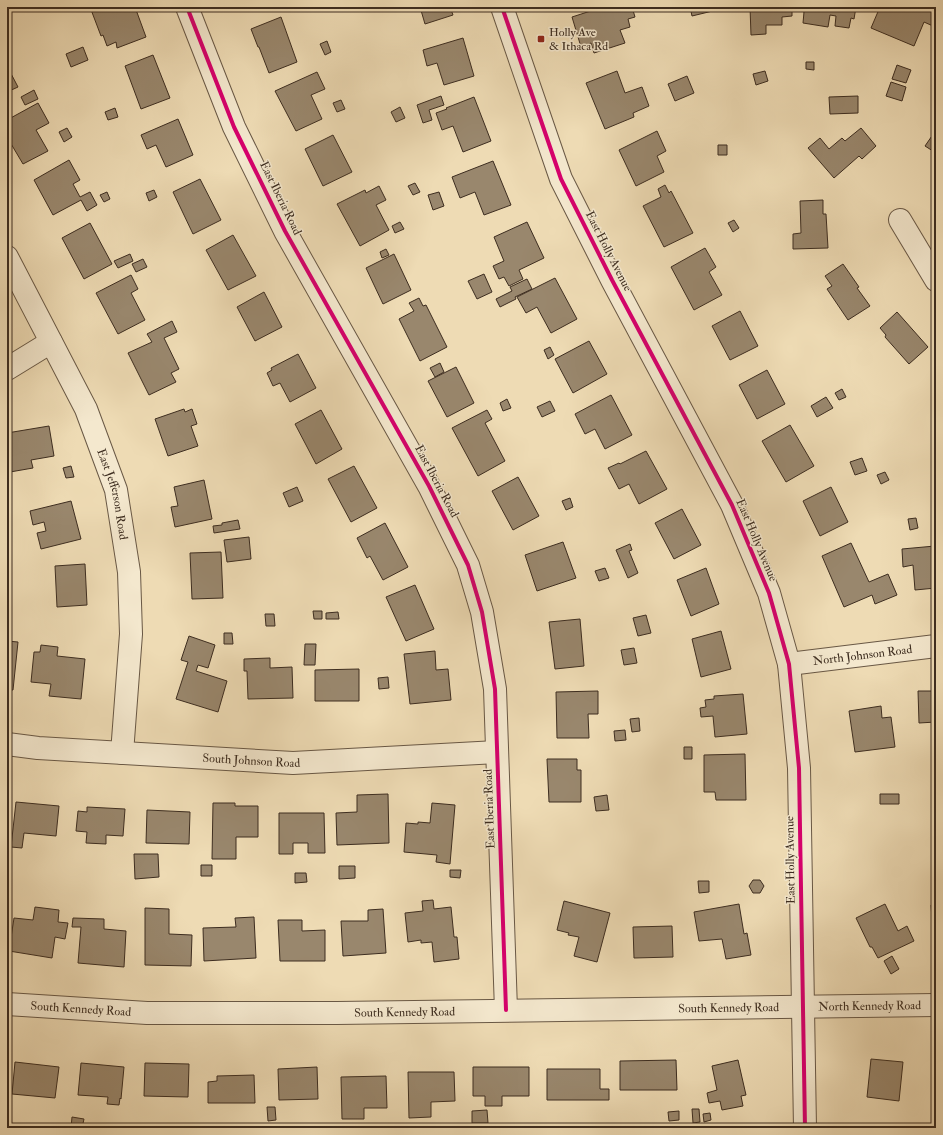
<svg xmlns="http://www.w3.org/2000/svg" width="943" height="1135" viewBox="0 0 943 1135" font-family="'IM FELL Double Pica',serif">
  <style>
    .building { fill: #99876d; stroke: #3d2d20 }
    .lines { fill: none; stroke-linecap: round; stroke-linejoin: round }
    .minor-casing { stroke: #695845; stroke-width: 24 }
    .minor { stroke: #f4e8ce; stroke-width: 22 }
    .cycleway-casing { stroke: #f4e8ce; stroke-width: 6 }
    .cycleway { stroke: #d6006c; stroke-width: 4 }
    .poi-dot { fill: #8f2418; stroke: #f4e8ce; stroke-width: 1.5 }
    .labels { text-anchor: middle; stroke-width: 3; stroke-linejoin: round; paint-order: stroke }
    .poi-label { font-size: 12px; fill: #3d2d20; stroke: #f4e8ce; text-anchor: start }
    .street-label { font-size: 12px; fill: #3d2d20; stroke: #f4e8ce }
  </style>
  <rect width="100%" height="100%" fill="#eedbb4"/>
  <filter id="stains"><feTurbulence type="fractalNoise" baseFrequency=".005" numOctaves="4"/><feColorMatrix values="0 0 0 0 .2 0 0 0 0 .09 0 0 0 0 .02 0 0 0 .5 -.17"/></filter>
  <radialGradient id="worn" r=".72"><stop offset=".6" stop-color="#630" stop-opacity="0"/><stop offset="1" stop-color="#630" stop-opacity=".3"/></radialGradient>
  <!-- building -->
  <path class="building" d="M90 7H135L146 37 117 48 116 42 107 46 103 35 101 36Z
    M420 7H450L453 15 425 24Z
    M603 7H623L624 9 632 7 635 17 628 19 630 27 620 30 625 43 594 53 591 43 581 47 572 17Z
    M690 7H729L692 16Z
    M750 7H792V16L782 17V25H766V34L751 35Z
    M803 7H856L854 19 851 18 849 28 835 26 836 16 830 15 828 27 803 23 804 12 802 11Z
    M880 7H929V9L936 12V17L933 26 924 22 914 46 871 28Z
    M281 17 297 62 269 73 259 47H258L251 29Z
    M463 38 474 76 444 85 437 63 427 66 423 50Z
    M327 41 331 52 325 55 320 44Z
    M83 47 88 60 71 67 66 54Z
    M153 55 170 98 141 109 125 66Z
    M806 62H814V70L806 69Z
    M897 65 911 70 906 83 892 79Z
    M7 66 18 87 7 92Z
    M617 71 625 93 642 87 649 106 633 113 634 117 605 129 586 83Z
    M765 71 768 81 756 85 753 74Z
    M317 72 325 89 311 95 322 119 296 131 275 91Z
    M687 76 694 93 675 101 668 84Z
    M891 82 906 87 902 101 886 96Z
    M34 90 38 99 25 105 21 97Z
    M441 96 444 105 429 110 432 120 423 123 417 105Z
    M858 96V113L830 114 829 97Z
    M474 97 491 141 463 152 453 126 442 130 436 113 447 109 446 108Z
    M341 100 345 109 337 112 333 103Z
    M38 103 49 123 36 130 48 151 23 164 7 137V120Z
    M400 107 405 118 396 122 391 112Z
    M115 108 118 117 108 120 105 112Z
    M178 119 193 155 166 167 156 145 147 149 141 135Z
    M67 128 72 137 64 142 59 132Z
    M861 128 876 146 862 159 859 156 834 178 808 148 820 138 829 149 842 138 845 141Z
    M936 130V153L925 146Z
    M657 131 666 151 657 156 664 172 636 186 619 150Z
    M333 135 352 172 323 186 305 149Z
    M718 145H727V155H718Z
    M69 160 80 180 73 184 80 197 90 192 97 205 87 211 81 200 53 215 34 180Z
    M493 161 511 205 484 215 475 192 460 198 452 177Z
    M200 179 221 220 193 234 173 192Z
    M415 183 420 192 413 195 408 186Z
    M665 185 669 193 671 191 693 233 664 247 643 206 661 197 658 189Z
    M379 186 386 200 376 205 389 230 360 246 337 204 365 190 366 193Z
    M154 190 157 197 149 201 146 193Z
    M107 192 110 199 104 202 100 195Z
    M439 192 444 206 433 210 428 195Z
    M823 200V214H826L828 248 793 249V234L801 233 800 201Z
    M734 220 739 228 733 232 728 223Z
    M400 222 404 229 395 233 392 226Z
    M527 222 544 258 519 270 523 279 509 286 504 277 499 279 493 266 504 261 494 237Z
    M90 223 112 264 84 279 62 238Z
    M233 235 256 276 228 290 206 250Z
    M705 248 716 267 709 272 722 295 694 310 671 267Z
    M386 249 389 255 382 258 380 252Z
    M130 254 133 261 118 268 114 261Z
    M394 254 411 290 383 304 366 268Z
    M143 259 147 267 136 272 132 264Z
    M843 264 859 287 857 288 870 306 848 320 827 289 832 286 825 276Z
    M484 274 492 292 477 299 468 281Z
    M131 275 138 289 131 293 145 320 118 334 96 293Z
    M555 278 577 319 551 333 537 307 526 313 517 297Z
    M527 279 532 289 515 297 516 299 500 307 496 299 512 291 510 287Z
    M264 292 282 327 255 341 237 307Z
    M419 298 423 306 426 305 447 347 420 361 399 319 414 311 409 303Z
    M740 311 758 346 730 360 712 326Z
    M897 312 928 347 909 364 885 337 886 335 880 328Z
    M172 321 177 332 164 338 179 369 171 373 176 382 149 395 128 353 152 342 147 334Z
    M589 341 607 374 573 393 555 359Z
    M550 347 554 355 548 359 544 350Z
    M298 354 316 388 290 402 280 383 273 386 267 373 272 370 271 368Z
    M440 363 444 372 435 377 430 368Z
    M456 367 474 403 447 417 428 381Z
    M767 370 785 404 757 419 739 385Z
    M842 389 846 397 839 400 835 393Z
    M611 395 632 435 605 449 595 429 585 434 575 414Z
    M826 397 833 408 817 417 811 406Z
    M507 399 511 408 503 411 500 403Z
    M550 401 555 411 542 417 537 407Z
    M184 409 185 412 192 409 197 424 191 426 198 446 168 456 155 419Z
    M321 410 342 449 316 464 295 424Z
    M487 410 492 419 485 423 505 461 478 476 452 428Z
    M790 425 814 466 786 482 762 441Z
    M49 426 54 456 31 460 33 468 10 472 7 455V433Z
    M646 451 667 489 639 504 629 484 619 489 608 468 619 463 620 464Z
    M862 458 867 471 855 475 850 462Z
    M71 466 74 477 66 478 63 468Z
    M354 466 377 508 351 522 328 479Z
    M885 472 889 480 881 484 877 475Z
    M518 477 539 516 513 530 492 491Z
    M204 480 212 519 175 527 171 507 178 506 174 487Z
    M297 487 303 501 289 507 283 493Z
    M831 487 848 522 820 536 803 501Z
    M570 498 573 507 566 510 562 501Z
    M71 501 81 539 41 549 37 533 46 531 44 522 33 525 30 511Z
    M682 509 701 545 674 559 655 523Z
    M916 518 918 528 910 530 908 519Z
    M238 520 240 529 214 533 213 526 222 525V523Z
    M385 523 408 567 383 580 370 556 367 558 357 538Z
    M249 537 251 559 227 562 224 540Z
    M563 542 576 578 537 591 525 555Z
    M851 543 869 582 888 574 897 595 875 604 872 595 844 607 822 556Z
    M630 544 632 550 629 551 638 573 628 578 616 550Z
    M935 546 936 556V588L915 590 913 565 903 567 902 549Z
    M221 552 223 598 192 599 190 553Z
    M85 564 87 605 57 607 55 566Z
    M605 568 609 578 599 581 595 571Z
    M706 568 719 604 691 616 677 580Z
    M415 585 434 629 406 641 386 597Z
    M313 611H322V619H314Z
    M338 612 339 619H326V613Z
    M265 614H274L275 626H266Z
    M646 615 651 633 638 636 633 618Z
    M580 619 584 666 555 669 549 622Z
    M721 631 731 669 701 677 692 639Z
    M224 633H232L233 644H224Z
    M189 636 215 645 208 668 198 665 196 671 227 681 218 712 176 699 188 662 181 660Z
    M7 641 18 642 13 690H7Z
    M305 644H316L315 665H304Z
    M41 645 58 647 57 656 85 659 81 699 49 696 51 684 31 682 34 652H40Z
    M634 648 637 663 624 665 621 650Z
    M435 651 436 670 448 669 451 700 410 704 404 654Z
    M270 658V668L292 667 293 698 248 699 247 671H244V659Z
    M359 669V701H315V670Z
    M388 677 389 688 379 689 378 678Z
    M598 691V714H588L589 738H557L556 692Z
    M918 691H936V722L919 723Z
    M743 694 747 734 715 737 713 716 701 717 700 708 706 707 705 700 714 699V696Z
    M881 706 882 718 891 717 895 747 855 752 849 711Z
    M639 718 640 731 632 732 630 719Z
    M625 730 626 740 615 741 614 731Z
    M684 747H692V759H684Z
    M745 754 746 800H716L715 792H704V755Z
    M547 759H577V770H581V802H549Z
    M388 794 389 843 337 845 336 813 357 812V795Z
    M880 794H899V804H880Z
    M607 795 609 810 596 811 594 797Z
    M16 802 59 806 56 836 24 833 22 848 11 847Z
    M213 803H235V806H258V837H236V859H212Z
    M432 803 455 805 450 864 436 862 437 855 404 852 406 823 418 824V822L430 823Z
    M87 807 125 809 123 836 106 835V844L86 843 87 832 76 831 78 811 87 812Z
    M147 810 190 812 189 844 146 843Z
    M279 813H324L325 853H308V843H293V854H279Z
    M134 854H158L159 877 135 879Z
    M201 865H212V876H201Z
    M339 866H355V878L339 879Z
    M450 870H461L460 878 450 877Z
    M295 873H306L307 882 295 883Z
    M753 880H760L764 886 760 893H753L749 886Z
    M698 881H709V892L699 893Z
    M433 900 434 909 451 907 454 937H457L459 959 434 962 432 942 421 943V940L408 942 405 913 423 911 422 901Z
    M564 901 610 913 597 962 574 956 579 937 568 935 569 933 557 930Z
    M739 904 744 934 747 933 751 955 726 959 722 939 699 941 694 912Z
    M885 904 898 931 907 926 914 941 878 958 872 947H870L856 918Z
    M931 905H936V919H932Z
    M35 907 59 910 58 922 68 923 65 939 55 937 52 958 9 951 14 918 33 920Z
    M145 908 169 909V934L192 935 191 966 145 965Z
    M383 909 386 953 343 956 341 921H368V910Z
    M254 917 256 958 204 961 203 928 236 927 235 918Z
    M73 918 104 919V929L126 931 124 967 78 963 81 927H72Z
    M278 920H302V931L325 930V961H280Z
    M672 926 673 957 634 958 633 927Z
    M892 956 899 969 891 974 884 961Z
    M871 1059 903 1062 899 1101 867 1097Z
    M676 1060 677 1090H620V1061Z
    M738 1060 746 1095 741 1096 743 1106 722 1110 720 1101 709 1103 707 1093 717 1090 712 1066Z
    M15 1062 59 1067 55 1098 12 1094Z
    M81 1063 124 1067 121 1099 120 1098 119 1105 107 1104 108 1097 78 1095Z
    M145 1063 189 1064 188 1097 144 1096Z
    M317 1067 318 1099 279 1100 278 1069Z
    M473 1067H529V1096H502V1106H485V1096H473Z
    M547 1069H600V1089H609V1100H547Z
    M408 1072H454L455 1101 431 1102V1117L409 1118Z
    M254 1075 255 1103H208V1082L217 1081V1076Z
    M386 1076 387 1108H364V1119H342L341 1077Z
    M267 1107H275L276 1120 268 1121Z
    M692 1109H699L700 1122 693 1123Z
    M487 1110 488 1123H472V1111Z
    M679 1111V1120L669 1121 668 1112Z
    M710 1113 711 1120 704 1122 703 1114Z
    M72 1117 84 1119 82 1128H71Z"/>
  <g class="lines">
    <!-- minor casing -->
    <g class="minor-casing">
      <g id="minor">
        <path d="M187 7 234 127 285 231 429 486 468 565 482 612 495 689 506 1010"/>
        <path d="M502 7 561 179 612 280 732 505 769 593 789 664 799 768 805 1128"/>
        <path d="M900 220 936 280"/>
        <path id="s1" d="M7 257 86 409 116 490 129 572 131 634 122 753"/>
        <path d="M7 369 51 342"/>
        <path id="s2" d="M789 664 936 646"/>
        <path id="s3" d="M7 744 38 748 293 763 497 752"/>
        <path id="s4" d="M7 1004 147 1013H337L936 1005"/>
      </g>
    </g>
    <!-- minor -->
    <use href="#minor" class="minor"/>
    <!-- cycleway casing -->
    <g class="cycleway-casing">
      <path id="cycleway" d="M187 7 234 127 285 231 429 486 468 565 482 612 495 689 506 1010
        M502 7 561 179 612 280 732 505 769 593 789 664 799 768 805 1128"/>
    </g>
    <!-- cycleway -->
    <use href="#cycleway" class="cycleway"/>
  </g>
  <!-- markers -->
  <rect class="poi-dot" x="537" y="35" width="8" height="8" rx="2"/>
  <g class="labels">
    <!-- poi labels -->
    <g class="poi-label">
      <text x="549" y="36">Holly Ave<tspan x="549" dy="14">&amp; Ithaca Rd</tspan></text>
    </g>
    <!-- street labels -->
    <g class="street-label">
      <text transform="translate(281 198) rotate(64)" y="4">East Iberia Road</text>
      <text transform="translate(609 251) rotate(63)" y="4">East Holly Avenue</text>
      <text transform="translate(437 481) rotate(62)" y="4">East Iberia Road</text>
      <text dy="4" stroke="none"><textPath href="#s1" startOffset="261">East Jefferson Road</textPath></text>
      <text transform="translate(757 540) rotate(67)" y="4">East Holly Avenue</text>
      <text dy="4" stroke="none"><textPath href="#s2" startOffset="74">North Johnson Road</textPath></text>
      <text dy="4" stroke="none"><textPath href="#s3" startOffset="245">South Johnson Road</textPath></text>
      <text transform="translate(489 809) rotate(-92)" y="4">East Iberia Road</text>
      <text transform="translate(790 860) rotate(-91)" y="4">East Holly Avenue</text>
      <text dy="4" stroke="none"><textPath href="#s4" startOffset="863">North Kennedy Road</textPath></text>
      <text dy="4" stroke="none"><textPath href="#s4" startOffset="722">South Kennedy Road</textPath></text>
      <text dy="4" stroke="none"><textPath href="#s4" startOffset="74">South Kennedy Road</textPath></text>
      <text dy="4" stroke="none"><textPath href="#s4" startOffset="398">South Kennedy Road</textPath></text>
    </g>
  </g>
  <!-- margin -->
  <rect width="943" height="1135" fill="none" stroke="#eedbb4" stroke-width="24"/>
  <rect x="8" y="8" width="927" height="1119" fill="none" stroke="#3d2d20" stroke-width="2"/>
  <rect x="12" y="12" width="919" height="1111" fill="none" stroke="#3d2d20"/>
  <rect width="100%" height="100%" filter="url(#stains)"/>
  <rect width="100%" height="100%" fill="url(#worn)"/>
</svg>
